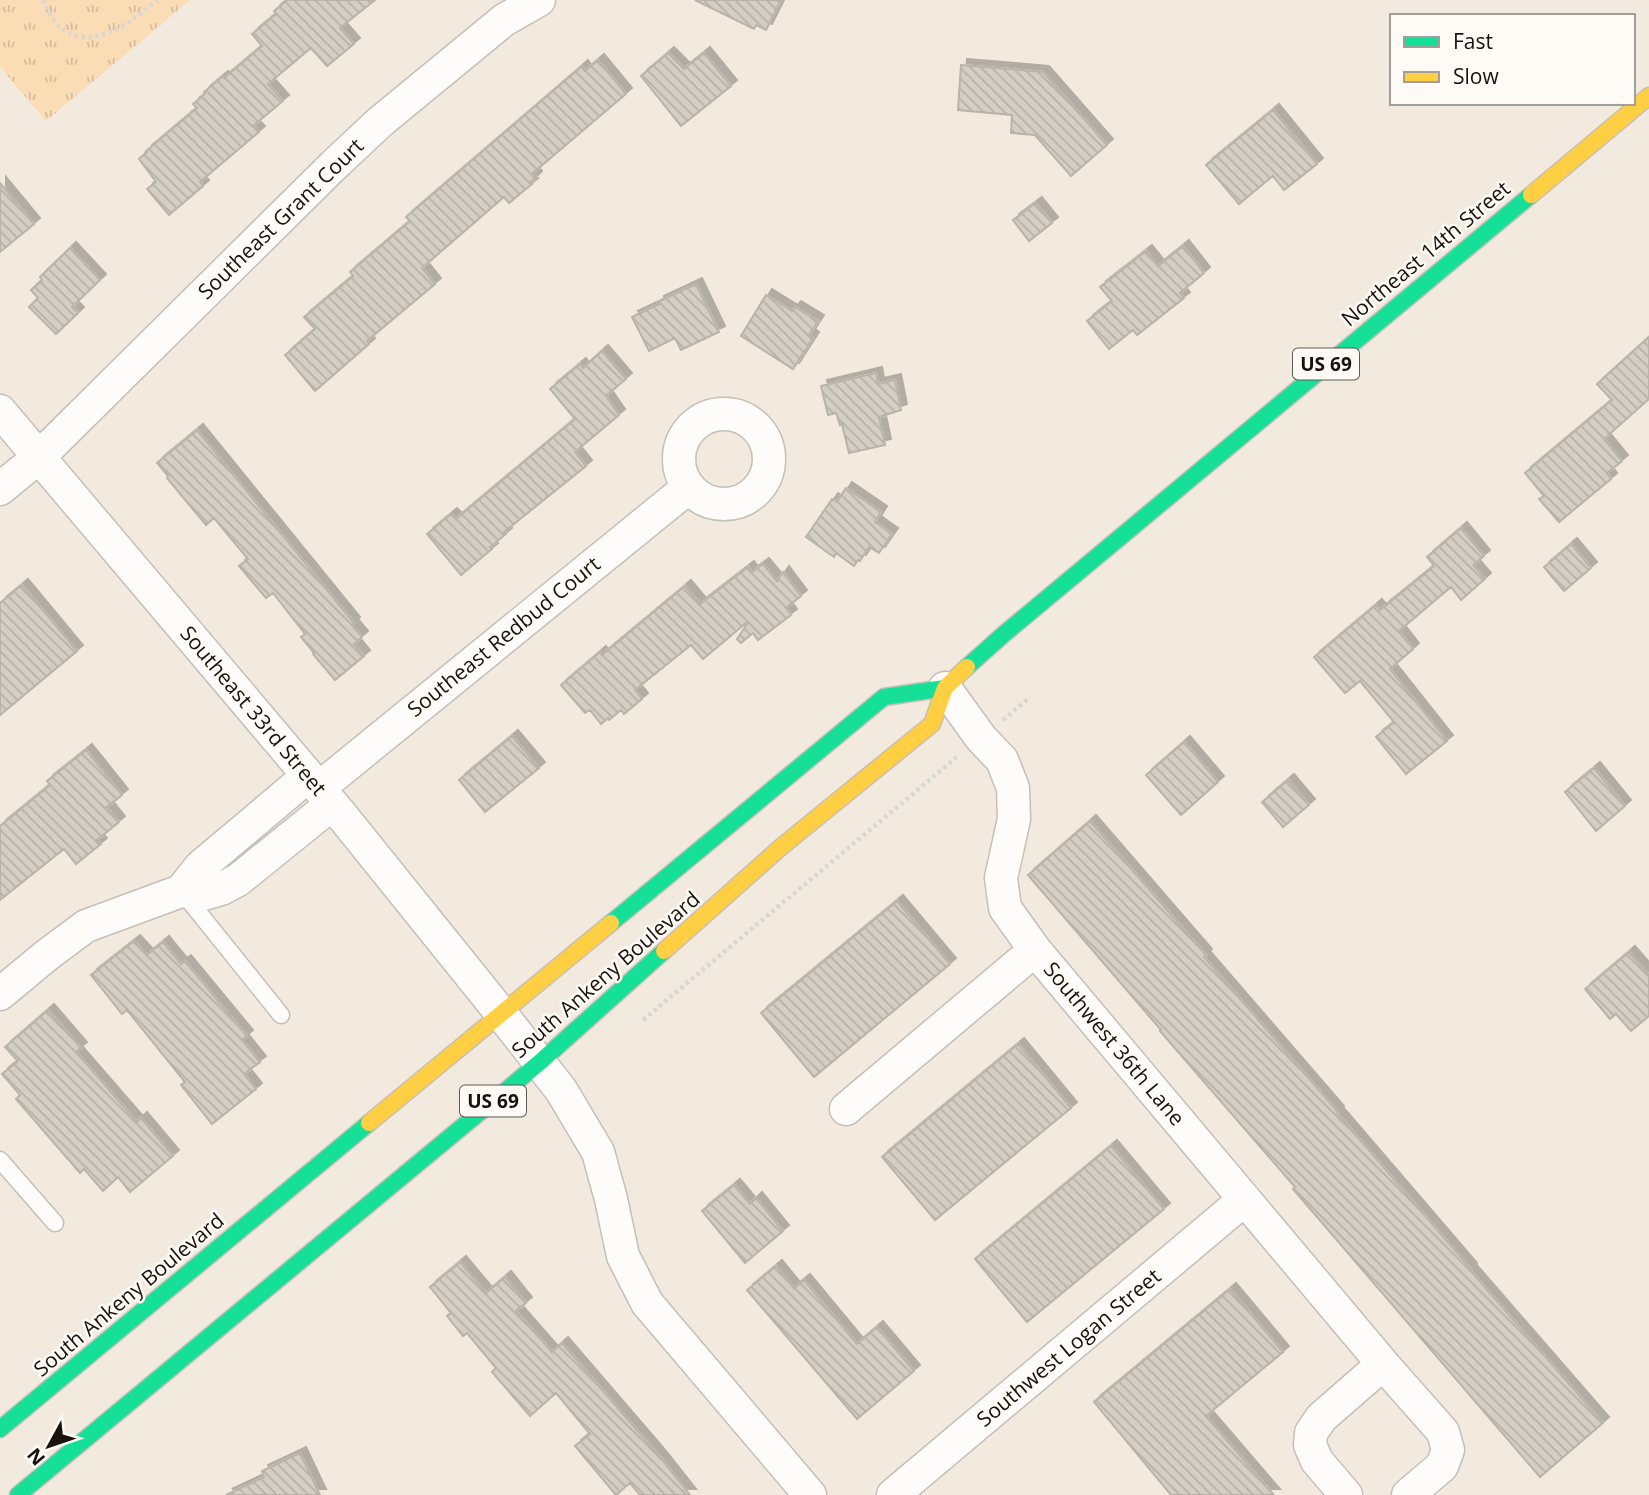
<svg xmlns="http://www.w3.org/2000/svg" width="1649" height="1495" viewBox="0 0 1649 1495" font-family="'Open Sans',sans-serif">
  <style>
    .grass { fill: url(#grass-tufts) }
    .building { fill: url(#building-back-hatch); stroke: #bab3aa; stroke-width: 2; filter: url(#shadow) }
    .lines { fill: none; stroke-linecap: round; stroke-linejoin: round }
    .lane-casing { stroke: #c6bfb7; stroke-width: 19 }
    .street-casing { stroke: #c6bfb7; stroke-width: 35 }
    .fast-casing { stroke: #c6bfb7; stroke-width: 19 }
    .slow-casing { stroke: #c6bfb7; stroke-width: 19 }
    .path { stroke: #d9d6d3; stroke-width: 4.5; stroke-dasharray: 3.5 3.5; stroke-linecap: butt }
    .lane { stroke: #fdfcfa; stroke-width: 16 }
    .street { stroke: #fdfcfa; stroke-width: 32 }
    .fast { stroke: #16e098; stroke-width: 16 }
    .slow { stroke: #ffcf43; stroke-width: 16 }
    .labels { text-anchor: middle; stroke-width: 5; stroke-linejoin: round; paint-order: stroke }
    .shield { fill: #fefbf7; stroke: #5c5852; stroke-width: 2 }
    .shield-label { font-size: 19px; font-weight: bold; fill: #17120b }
    .street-label { font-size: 21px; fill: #17120b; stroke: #fefbf7 }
  </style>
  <defs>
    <pattern id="grass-tufts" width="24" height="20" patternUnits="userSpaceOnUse" patternTransform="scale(1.75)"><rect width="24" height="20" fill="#fadcb5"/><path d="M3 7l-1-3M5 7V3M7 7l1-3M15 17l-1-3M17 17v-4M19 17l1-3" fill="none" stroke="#d6bc9a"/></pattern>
    <pattern id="building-back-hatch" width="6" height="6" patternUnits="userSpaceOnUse" patternTransform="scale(1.75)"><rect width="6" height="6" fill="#d5cec5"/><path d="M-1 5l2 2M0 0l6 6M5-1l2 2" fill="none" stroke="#b6b0a8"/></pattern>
    <filter id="shadow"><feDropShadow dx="6" dy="-6" stdDeviation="0" flood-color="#0004"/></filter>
  </defs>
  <rect width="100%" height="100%" fill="#f3eadf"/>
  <!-- grass -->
  <path class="grass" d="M0 0H190L46 121 0 67Z"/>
  <!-- building -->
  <path class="building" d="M287 0H375L340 28 354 44 327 66 311 48 268 84 283 101 253 126 259 132 200 182 203 186 169 215 147 189 156 182 139 159 147 152 146 151 197 108 193 104 205 94 204 92 222 77 224 78 262 46 252 34 276 14 274 11Z
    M695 0H781L766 30 756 25 754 29Z
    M668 53 684 69 704 53 731 86 681 126 641 76Z
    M598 60 626 94 533 173 536 177 530 183 532 184 509 203 504 197 422 268 435 284 367 341 369 344 315 391 285 355 315 329 304 317 353 276 350 272 410 221 406 217 582 66 585 71Z
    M961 65 1043 72 1107 145 1071 176 1035 135 1011 133 1012 115 958 110Z
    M1273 110 1317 164 1284 190 1273 176 1239 204 1206 165Z
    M0 183 34 224 0 252Z
    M1036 203 1052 223 1029 241 1013 220Z
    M1183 246 1204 273 1180 293 1184 298 1137 335 1133 330 1109 349 1087 321 1112 301 1100 287 1146 251 1158 266Z
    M70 248 100 280 72 307 78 313 56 334 29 307 38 298 31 290 42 280 40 277Z
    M696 284 719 332 681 350 675 338 649 351 632 317 659 304 658 302Z
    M766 295 792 311 795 307 818 321 809 335 813 338 793 369 741 336Z
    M1649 337V399L1604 439 1622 461 1607 473 1611 479 1559 522 1539 499 1544 496 1525 473 1612 400 1597 384Z
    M602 351 626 379 606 396 619 415 575 452 586 466 504 532 506 534 490 547 492 549 461 575 427 534 451 514 456 519 575 419 550 389 580 364 583 368Z
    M876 373 878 384 895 380 901 410 879 417 885 445 849 453 842 424 840 425 836 413 828 415 821 386Z
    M197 430 354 623 352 625 362 637 354 644 364 656 335 680 313 654 314 653 301 637 305 634 273 593 266 598 239 566 248 559 214 518 206 525 167 478 168 476 157 463Z
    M846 488 881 512 875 522 892 534 879 553 869 547 860 561 858 560 854 566 836 553 834 557 806 537 832 499 837 502Z
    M1461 528 1484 556 1473 565 1485 579 1461 600 1451 587 1399 631 1413 649 1390 669 1447 741 1406 774 1376 737 1394 722 1360 681 1345 693 1314 657 1376 605 1380 610 1434 566 1427 557Z
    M1571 544 1591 568 1564 591 1544 567Z
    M763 564 777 581 783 572 801 596 786 608 791 615 758 640 753 633 741 643 737 639 747 624 746 623 703 659 691 645 635 690 642 699 624 714 621 710 609 720 608 718 601 724 590 710 585 713 561 685 600 652 602 655 685 586 700 604 748 567 752 572Z
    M22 585 77 651 0 715V603Z
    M512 736 539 768 485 812 459 780Z
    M1184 742 1218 782 1181 815 1146 775Z
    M86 750 122 795 107 807 119 822 97 840 101 844 76 864 64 849 0 900V826L50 785 47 781Z
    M1594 768 1625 806 1596 831 1565 792Z
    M1288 780 1309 805 1283 827 1262 802Z
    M1090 821 1206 955 1204 957 1338 1112 1337 1113 1471 1269 1470 1270 1603 1423 1540 1477 1293 1189 1295 1187 1160 1031 1161 1030 1028 875Z
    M897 901 950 964 814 1077 761 1013Z
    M134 941 147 955 163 942 181 964 185 961 247 1036 242 1040 260 1062 244 1074 256 1089 212 1124 181 1085 185 1082 127 1010 122 1014 91 975Z
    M1629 952 1649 975V1016L1631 1031 1616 1014 1610 1019 1585 989Z
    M48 1010 81 1048 76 1052 137 1122 141 1118 173 1156 130 1192 118 1177 103 1191 84 1169 80 1173 16 1099 20 1095 2 1074 18 1061 5 1047Z
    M1018 1044 1071 1108 935 1220 882 1157Z
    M1111 1146 1164 1209 1027 1322 975 1259Z
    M734 1185 750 1204 756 1198 783 1231 745 1263 702 1211Z
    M460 1262 486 1293 505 1277 526 1303 516 1311 552 1352 562 1343 660 1457 690 1495H640L630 1483 616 1495 575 1446 590 1434 556 1393 530 1416 492 1372 496 1368 467 1333 463 1336 447 1316 451 1313 430 1287Z
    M776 1266 794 1288 804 1280 857 1344 877 1327 914 1371 857 1419 747 1290Z
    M1230 1289 1283 1352 1206 1416 1274 1495H1171L1094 1402Z
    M300 1453 320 1495H226L264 1477 262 1471Z"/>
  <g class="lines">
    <!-- lane casing -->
    <g class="lane-casing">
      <path id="lane" d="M183 893 281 1015
        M0 1160 55 1223"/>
    </g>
    <!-- street casing -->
    <g class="street-casing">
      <path id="street" d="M0 411 339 812 488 997 561 1090 598 1152 611 1199 623 1256 647 1303 810 1495
        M679 459a45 45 0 1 1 90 0a45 45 0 1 1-90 0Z
        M0 489 39 457 333 166 380 122 504 20 539 0
        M945 688 981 738 1002 760 1013 788 1014 819 1001 878 1005 908 1035 950 1383 1364 1443 1432 1448 1450 1442 1466 1408 1495
        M319 788 689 487
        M181 891 200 867 308 776
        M0 994 47 955 86 926 181 891 204 894 221 889 238 880 332 804
        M846 1109 1035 950
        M893 1495 1244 1200
        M1346 1495 1317 1461 1310 1445 1311 1433 1321 1418 1383 1364"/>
    </g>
    <!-- fast casing -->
    <g class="fast-casing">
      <path id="fast" d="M967 667 1004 634 1531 195
        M611 923 884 697 945 688
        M0 1429 369 1123
        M18 1495 539 1063 664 951"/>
    </g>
    <!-- slow casing -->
    <g class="slow-casing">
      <path id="slow" d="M1531 195 1649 96
        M664 951 781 847 932 724 945 688 967 667
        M369 1123 611 923"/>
    </g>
    <!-- path -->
    <path class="path" d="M43 0C47 9 53 22 61 28 93 53 133 21 157 0
      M1003 720 1030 697
      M643 1020 958 756"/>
    <!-- lane -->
    <use href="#lane" class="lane"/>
    <!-- street -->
    <use href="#street" class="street"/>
    <!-- fast -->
    <use href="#fast" class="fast"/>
    <!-- slow -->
    <use href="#slow" class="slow"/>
  </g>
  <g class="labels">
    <!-- shield labels -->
    <g class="shield">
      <rect x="1293" y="348.5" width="66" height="31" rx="5"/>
      <rect x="460" y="1085.5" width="66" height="31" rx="5"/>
    </g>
    <g class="shield-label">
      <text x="1326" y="371">US 69</text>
      <text x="493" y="1108">US 69</text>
    </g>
    <!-- street labels -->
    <g class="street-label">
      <text transform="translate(281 219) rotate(-44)" y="7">Southeast Grant Court</text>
      <text transform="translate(1426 254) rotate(-40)" y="7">Northeast 14th Street</text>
      <text transform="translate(504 637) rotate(-39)" y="7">Southeast Redbud Court</text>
      <text transform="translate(253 711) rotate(50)" y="7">Southeast 33rd Street</text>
      <text transform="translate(606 975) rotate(-41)" y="7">South Ankeny Boulevard</text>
      <text transform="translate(1114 1044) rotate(50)" y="7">Southwest 36th Lane</text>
      <text transform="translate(129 1295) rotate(-40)" y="7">South Ankeny Boulevard</text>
      <text transform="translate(1069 1348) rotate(-40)" y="7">Southwest Logan Street</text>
    </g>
  </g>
  <!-- legend -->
  <rect x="1390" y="14" width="245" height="91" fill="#fefbf7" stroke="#a29e99" stroke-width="2"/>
  <rect x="1404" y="37" width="35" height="10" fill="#16e098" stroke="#a29e99" stroke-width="2"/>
  <text x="1453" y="49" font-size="21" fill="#17120b">Fast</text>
  <rect x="1404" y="72" width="35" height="10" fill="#ffcf43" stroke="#a29e99" stroke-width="2"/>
  <text x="1453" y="84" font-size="21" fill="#17120b">Slow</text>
  <!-- north arrow -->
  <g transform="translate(49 1446) rotate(230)" stroke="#fefbf7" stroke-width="5" paint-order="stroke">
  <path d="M0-5L12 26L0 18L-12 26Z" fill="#17120b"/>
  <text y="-10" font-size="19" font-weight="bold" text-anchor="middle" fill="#17120b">N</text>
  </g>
</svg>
